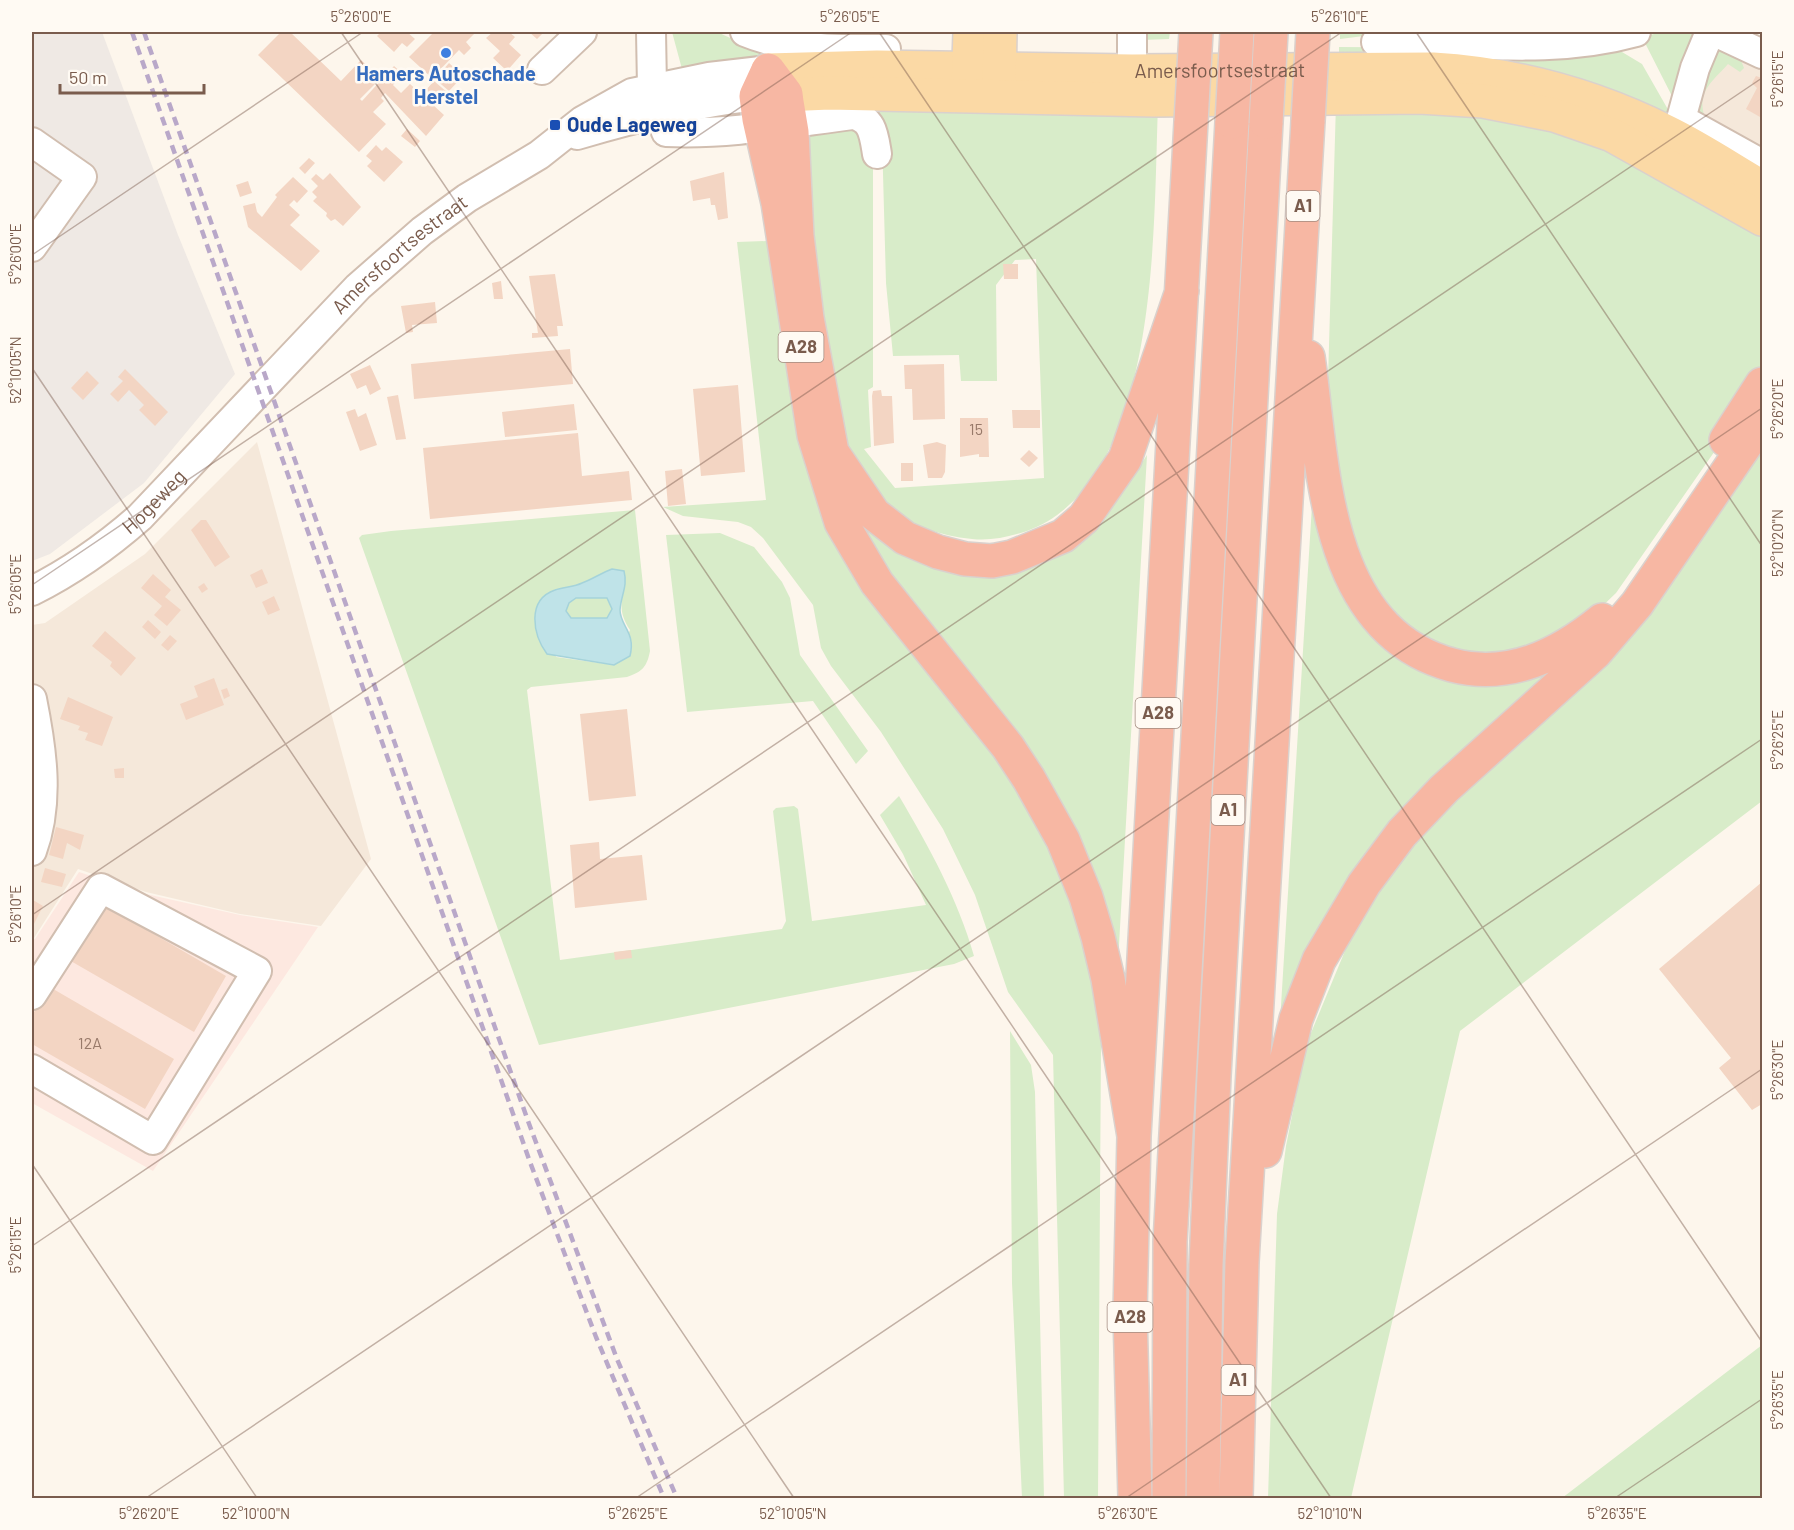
<svg xmlns="http://www.w3.org/2000/svg" width="1794" height="1530" viewBox="0 0 1794 1530" font-family="Barlow,sans-serif">
  <style>
    .residential { fill: #f5e8da }
    .commercial { fill: #fde8e0 }
    .industrial { fill: #efe9e4 }
    .green { fill: #d8ecc9; fill-rule: evenodd }
    .water { fill: #bfe3e8; stroke: #a5d3da; stroke-width: 1.5; fill-rule: evenodd }
    .building { fill: #f3d5c3 }
    .lines { fill: none; stroke-linecap: round; stroke-linejoin: round }
    .minor-casing { stroke: #d1beb0; stroke-width: 32 }
    .major-casing { stroke: #dad1cd; stroke-width: 36 }
    .highway-casing { stroke: #dad1cd; stroke-width: 36 }
    .minor { stroke: #fff; stroke-width: 28 }
    .major { stroke: #fbd9a5; stroke-width: 33 }
    .highway { stroke: #f7b7a3; stroke-width: 33 }
    .rail { stroke: #b9a8c9; stroke-width: 4.5; stroke-dasharray: 9 6; stroke-linecap: butt }
    .highway-bridge-casing { stroke: #dad1cd; stroke-width: 36; stroke-linecap: butt }
    .highway-bridge { stroke: #f7b7a3; stroke-width: 33 }
    .ticks { fill: none; stroke: #7a5c4d; stroke-width: 1.5; stroke-opacity: 0.45 }
    .shop-dot { fill: #3f7fe0; stroke: #fffaf3; stroke-width: 2 }
    .transit-dot { fill: #1a4fb4; stroke: #fffaf3; stroke-width: 2 }
    .labels { text-anchor: middle; stroke-width: 5; stroke-linejoin: round; paint-order: stroke }
    .number-label { font-size: 16px; fill: #987a6a }
    .shield { fill: #fffaf3; stroke: #a28b7f; stroke-width: 1.5 }
    .shield-label { font-size: 18px; font-weight: bold; fill: #7a5c4d }
    .street-label { font-size: 20px; fill: #7a5c4d; stroke: #fffaf3 }
    .shop-label { font-size: 20px; font-weight: bold; fill: #366cbe; stroke: #fffaf3 }
    .transit-label { font-size: 20px; font-weight: bold; fill: #164399; stroke: #fffaf3; text-anchor: start }
    .neatline { fill: none; stroke: #7a5c4d; stroke-width: 2 }
    .ticks-label { font-size: 15px; text-anchor: middle; fill: #7a5c4d }
  </style>
  <rect width="100%" height="100%" fill="#fdf6ec"/>
  <!-- residential -->
  <path class="residential" d="M1734 54 1762 67V155L1697 113 1698 96Z
    M257 442 371 859 321 926 240 914 146 892 78 869 34 938 32 937V625L45 623 145 554Z"/>
  <!-- commercial -->
  <path class="commercial" d="M79 872 146 894 240 915 318 927 153 1171 32 1103V938L35 939Z"/>
  <!-- industrial -->
  <path class="industrial" d="M32 32H102L178 235 235 374 144 483 50 554 32 561Z"/>
  <!-- green -->
  <path class="green" d="M672 32H717L748 46 834 61 682 69Z
    M1142 32H1170L1169 39 1142 40Z
    M1340 32H1364V36L1340 39Z
    M1661 32H1692L1695 34 1676 104 1644 41 1647 36Z
    M1715 45 1740 58 1744 68 1740 72 1728 64C1712 82 1696 92 1705 118L1695 114Z
    M1339 47 1617 49 1642 64 1674 120 1339 56Z
    M1336 103 1543 119 1654 174 1762 236V377L1742 412 1616 593 1591 617 1541 646 1474 655 1429 641 1392 619 1349 537 1333 450 1328 380Z
    M856 106H1158C1153 225 1162 481 1027 531 1009 537 990 541 972 539 915 533 879 509 851 459 846 450 844 439 841 430 830 392 826 354 822 314 815 252 808 190 801 127L851 120 873 162V387L868 390 871 447 864 449 895 488 1044 478 1036 259 1015 260 996 285 997 381H961L959 355 893 356 886 283 882 137Z
    M767 241 810 454 1007 771 1043 835 1074 906 1098 1005 1101 1045 1098 1498H1064L1053 1055 1008 992 975 895 943 829 881 732 831 666 821 648 813 605 763 538 751 527 738 522 683 516 663 507 766 500 737 242Z
    M1762 439V801L1460 1031 1351 1498H1268L1277 1214 1286 1146 1306 1045 1347 946 1398 861Z
    M1147 455 1117 980 1086 873 854 520 917 557 1094 528 1105 519Z
    M1313 489 1398 654 1563 660 1454 762 1279 1038Z
    M635 510 650 651C647 667 642 672 627 677L531 687 527 690 560 960 782 929 786 921 773 811 776 808 794 806 798 809 812 921 926 905 903 854 880 815 899 796C929 847 958 899 974 956L954 964 539 1045 359 538 362 535 391 531ZM612 569 624 572C626 598 614 606 630 630L614 665 556 657 537 607C549 589 563 590 582 584 592 580 602 574 612 569Z
    M720 533 754 547 782 582 790 598 800 655 868 751 856 764 813 701 687 712 666 535Z
    M576 598H607L612 609 607 618H571L566 611 569 603Z
    M1010 1031 1031 1065 1035 1092 1044 1498H1022L1012 1283Z
    M1762 1345V1498H1562Z"/>
  <!-- water -->
  <path class="water" d="M612 569 624 571C628 586 621 595 620 610 620 626 636 632 630 656L614 665 547 654C533 635 526 600 555 590 563 587 574 587 582 583 593 579 601 573 612 569ZM576 598H607L612 609 607 618H571L566 611 569 603Z"/>
  <!-- building -->
  <path class="building" d="M281 32H290L341 81 361 60 381 78 360 99 362 101 394 66 403 74 393 85 401 93 410 84 444 115 426 136 385 93 381 98 384 101 373 112 386 124 359 152 258 55Z
    M381 32H407L415 39 407 47 402 43 394 52 377 36Z
    M434 32H476L466 42 471 48 464 55 459 50 432 78 409 57Z
    M493 32H509L515 37 509 44 521 55 507 71 493 58 500 51 486 38Z
    M529 32H544L537 39Z
    M449 63 463 76 449 91 435 79Z
    M1756 76 1762 78V112L1760 117 1746 109 1757 88 1752 83Z
    M434 81 448 93 439 102 426 90Z
    M407 129 420 141 415 147 401 136Z
    M376 145 382 151 386 147 403 162 384 182 367 166 372 161 366 156Z
    M309 158 315 163 305 174 299 168Z
    M724 172 728 218 718 220 715 205H711L710 198 693 201 690 181Z
    M330 173 361 207 343 226 335 219 331 221 326 216 327 213 313 201 317 197 312 192 318 186 311 179 316 174 323 180Z
    M293 177 308 191 297 203 294 200 289 205 300 215 290 225 320 251 301 271 248 227 243 206 255 203 257 212 262 217 277 197 275 195Z
    M248 181 252 193 240 197 236 185Z
    M1003 264H1018V279H1004Z
    M555 274 563 326H557L558 336 532 338V333H538L529 276Z
    M501 281 503 299H494L492 283Z
    M435 302 437 323 412 325 413 332 406 333 401 306Z
    M570 349 573 384 414 399 411 364Z
    M944 364 945 419 913 420 912 389H905L904 365Z
    M370 365 381 389 370 395 366 385 357 389 350 374Z
    M125 369 168 412 155 426 139 410 144 405 129 390 118 402 110 394 123 381 118 377Z
    M87 371 99 383 83 400 71 388Z
    M738 385 745 472 701 476 693 389Z
    M881 390 882 396H892L894 443 874 446 872 396 873 391Z
    M398 395 406 439 396 440 387 397Z
    M574 404 577 430 505 437 502 412Z
    M355 409 358 417 366 413 377 445 360 451 346 412Z
    M1012 410H1040V428H1013Z
    M960 418H988L989 457H979V454L960 457Z
    M578 433 582 476 629 471 632 500 430 519 423 448Z
    M937 442 946 445 945 472 942 478H928L923 445Z
    M1029 450 1038 458 1029 467 1020 459Z
    M901 463H913V481H901Z
    M682 469 686 504 668 506 665 471Z
    M201 520H206L230 557 215 567 191 530Z
    M262 569 268 583 256 588 250 575Z
    M153 574 171 590 165 597 181 610 167 626 154 615 162 606 141 588Z
    M204 583 208 589 202 593 198 587Z
    M274 596 280 610 268 615 262 602Z
    M148 620 161 632 155 639 142 627Z
    M105 631 136 658 121 676 110 666 112 662 92 646Z
    M170 635 177 641 168 651 161 645Z
    M214 678 224 705 186 720 180 704 198 697 194 686Z
    M227 688 230 696 224 699 221 690Z
    M68 697 113 717 102 746 85 740 88 733 78 730 80 726 60 719Z
    M627 709 636 796 589 801 580 714Z
    M124 768V778H115L114 769Z
    M56 827 84 835 80 850 67 843 63 859 49 855Z
    M599 842 600 859 642 855 647 900 575 908 570 845Z
    M45 868 66 874 62 887 41 882Z
    M1762 882V1104L1752 1110 1719 1068 1731 1058 1659 969Z
    M33 900 43 906 32 928V902Z
    M102 904 226 976 194 1032 69 960Z
    M631 950 632 958 615 960 614 952Z
    M48 986 174 1059 145 1109 32 1044V1016Z"/>
  <g class="lines">
    <!-- minor casing -->
    <g class="minor-casing">
      <g id="minor">
        <path d="M651 32 652 87 666 132C729 135 790 123 852 115 873 118 874 136 877 154"/>
        <path d="M745 32C791 51 838 49 886 49"/>
        <path d="M1710 32 1695 68 1681 119 1762 164"/>
        <path d="M1715 32 1762 54"/>
        <path d="M1376 42C1464 41 1549 56 1636 32"/>
        <path d="M542 70 582 32"/>
        <path d="M1132 71V32"/>
        <path d="M577 135C637 117 694 103 756 96"/>
        <path d="M32 142 82 177 32 247"/>
        <path id="s1" d="M32 591C72 571 106 547 140 517L358 287 422 231 467 198 539 155 582 121 632 93 709 77 768 70"/>
        <path d="M32 699C42 749 50 802 32 851"/>
        <path d="M32 995 101 888 257 971 153 1140 32 1069"/>
      </g>
    </g>
    <!-- major casing -->
    <g class="major-casing">
      <g id="major">
        <path id="s2" d="M768 70 877 67 1132 71 1433 69C1515 74 1593 95 1667 132 1700 148 1731 169 1762 187"/>
        <path d="M968 88 970 32"/>
        <path d="M999 90 1000 32"/>
        <path d="M759 96 829 93 1154 100 1420 97 1483 101 1554 115 1612 135 1762 219"/>
      </g>
    </g>
    <!-- highway casing -->
    <g class="highway-casing">
      <path id="highway" d="M1308 357C1324 465 1322 630 1452 665 1509 680 1559 655 1602 620
        M1726 440 1762 384
        M1134 1136 1108 979 1098 937 1086 897 1063 840 1029 779 1008 747 877 583 841 522 814 435 778 203 759 119 756 96 768 70 786 94 787 102 792 132 797 236 807 318 832 452 874 514 905 538 938 552 965 559 992 561 1012 557 1063 536 1084 518 1125 459 1182 291
        M1265 1151 1296 1019 1319 960 1364 884 1402 833 1444 789 1595 653 1637 604 1762 421
        M1135 1498 1130 1314 1134 1136 1191 122
        M1169 1498 1170 1242 1232 122
        M1203 1498 1206 1265 1214 1076 1266 122
        M1236 1498 1242 1262 1308 121"/>
    </g>
    <!-- minor -->
    <use href="#minor" class="minor"/>
    <!-- major -->
    <use href="#major" class="major"/>
    <!-- highway -->
    <use href="#highway" class="highway"/>
    <!-- rail -->
    <path class="rail" d="M132 32 530 1162 596 1337 664 1498
      M144 32 528 1121 617 1359 677 1498"/>
    <!-- highway-bridge casing -->
    <g class="highway-bridge-casing">
      <path id="highway-bridge" d="M1308 121 1313 32
        M1191 122 1196 32
        M1232 122 1237 32
        M1266 122 1271 32"/>
    </g>
    <!-- highway-bridge -->
    <use href="#highway-bridge" class="highway-bridge"/>
  </g>
  <!-- ticks -->
  <path class="ticks" d="M341 32 1331 1498M879 32 1762 1342M1416 32 1762 546M32 255 363 32M32 368 794 1498M32 585 852 32M32 915 1342 32M32 1164 257 1498M32 1246 1762 78M146 1498 1762 408M636 1498 1762 739M1126 1498 1762 1069M1615 1498 1762 1399"/>
  <!-- markers -->
  <circle class="shop-dot" cx="446" cy="53" r="6"/>
  <rect class="transit-dot" x="549" y="119" width="12" height="12" rx="3"/>
  <g class="labels">
    <!-- number labels -->
    <g class="number-label">
      <text x="976" y="435">15</text>
      <text x="90" y="1049">12A</text>
    </g>
    <!-- shield labels -->
    <g class="shield">
      <rect x="1286.5" y="191" width="33" height="30" rx="4.5"/>
      <rect x="778.5" y="332" width="45" height="30" rx="4.5"/>
      <rect x="1135.5" y="698" width="45" height="30" rx="4.5"/>
      <rect x="1211.5" y="795" width="33" height="30" rx="4.5"/>
      <rect x="1107.5" y="1302" width="45" height="30" rx="4.5"/>
      <rect x="1221.5" y="1365" width="33" height="30" rx="4.5"/>
    </g>
    <g class="shield-label">
      <text x="1303" y="212">A1</text>
      <text x="801" y="353">A28</text>
      <text x="1158" y="719">A28</text>
      <text x="1228" y="816">A1</text>
      <text x="1130" y="1323">A28</text>
      <text x="1238" y="1386">A1</text>
    </g>
    <!-- street labels -->
    <g class="street-label">
      <text dy="7" stroke="none"><textPath href="#s2" startOffset="452">Amersfoortsestraat</textPath></text>
      <text dy="7" stroke="none"><textPath href="#s1" startOffset="501">Amersfoortsestraat</textPath></text>
      <text dy="7" stroke="none"><textPath href="#s1" startOffset="152">Hogeweg</textPath></text>
    </g>
    <!-- shop labels -->
    <g class="shop-label">
      <text x="446" y="81">Hamers Autoschade<tspan x="446" dy="23">Herstel</tspan></text>
    </g>
    <!-- transit labels -->
    <g class="transit-label">
      <text x="567" y="132">Oude Lageweg</text>
    </g>
  </g>
  <!-- border -->
  <rect width="1794" height="1530" fill="none" stroke="#fffaf3" stroke-width="66"/>
  <!-- scale -->
  <path d="M60 84v9h144v-9" fill="none" stroke="#7a5c4d" stroke-width="3"/>
  <text x="69" y="84" font-size="18" fill="#7a5c4d" stroke="#fffaf3" stroke-width="4.5" paint-order="stroke">50 m</text>
  <rect x="33" y="33" width="1728" height="1464" class="neatline"/>
  <g class="ticks-label">
    <text x="361" y="22">5°26'00"E</text>
    <text x="850" y="22">5°26'05"E</text>
    <text x="1340" y="22">5°26'10"E</text>
    <text transform="translate(1778 79) rotate(-90)" y="5">5°26'15"E</text>
    <text transform="translate(16 254) rotate(-90)" y="5">5°26'00"E</text>
    <text transform="translate(16 370) rotate(-90)" y="5">52°10'05"N</text>
    <text transform="translate(1778 409) rotate(-90)" y="5">5°26'20"E</text>
    <text transform="translate(1778 543) rotate(-90)" y="5">52°10'20"N</text>
    <text transform="translate(16 584) rotate(-90)" y="5">5°26'05"E</text>
    <text transform="translate(1778 740) rotate(-90)" y="5">5°26'25"E</text>
    <text transform="translate(16 914) rotate(-90)" y="5">5°26'10"E</text>
    <text transform="translate(1778 1070) rotate(-90)" y="5">5°26'30"E</text>
    <text transform="translate(16 1245) rotate(-90)" y="5">5°26'15"E</text>
    <text transform="translate(1778 1400) rotate(-90)" y="5">5°26'35"E</text>
    <text x="149" y="1519">5°26'20"E</text>
    <text x="256" y="1519">52°10'00"N</text>
    <text x="638" y="1519">5°26'25"E</text>
    <text x="793" y="1519">52°10'05"N</text>
    <text x="1128" y="1519">5°26'30"E</text>
    <text x="1330" y="1519">52°10'10"N</text>
    <text x="1617" y="1519">5°26'35"E</text>
  </g>
</svg>
